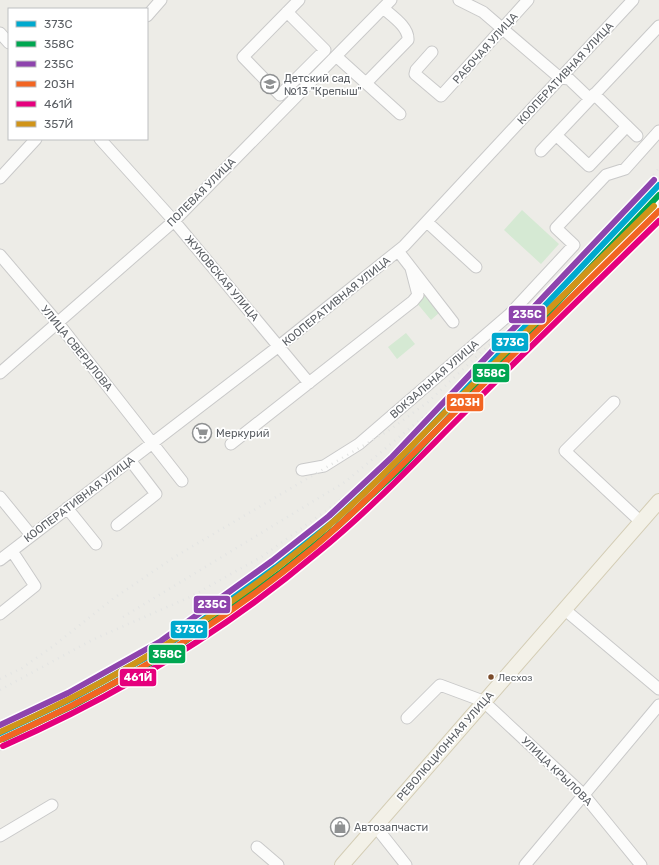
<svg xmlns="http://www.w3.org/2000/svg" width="659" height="865" viewBox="0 0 659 865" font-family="Rubik,sans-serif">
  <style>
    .green { fill: #d5e9d3 }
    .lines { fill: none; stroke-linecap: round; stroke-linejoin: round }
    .minor-casing { stroke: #c9c9c9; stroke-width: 13 }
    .major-casing { stroke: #d4cdb5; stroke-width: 16 }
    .minor { stroke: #fcfcfb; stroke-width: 11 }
    .major { stroke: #f3f1e8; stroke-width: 14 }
    .rail { stroke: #e3e4e3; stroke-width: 2.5; stroke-dasharray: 1 5; stroke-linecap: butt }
    .rail-1-casing { stroke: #fff; stroke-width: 9 }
    .rail-2-casing { stroke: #fff; stroke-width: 9 }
    .rail-3-casing { stroke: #fff; stroke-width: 9 }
    .rail-4-casing { stroke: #fff; stroke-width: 9 }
    .rail-5-casing { stroke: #fff; stroke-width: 9 }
    .rail-6-casing { stroke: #fff; stroke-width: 9 }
    .rail-1 { stroke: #00a9ce; stroke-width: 6 }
    .rail-2 { stroke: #00a651; stroke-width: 6 }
    .rail-3 { stroke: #8e44ad; stroke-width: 6 }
    .rail-4 { stroke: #f26522; stroke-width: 6 }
    .rail-5 { stroke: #e5007d; stroke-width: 6 }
    .rail-6 { stroke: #d09419; stroke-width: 6 }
    .bus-dot { fill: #7a4b2a; stroke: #fff; stroke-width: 1.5 }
    .labels { text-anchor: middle; stroke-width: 3.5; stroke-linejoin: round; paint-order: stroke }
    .bus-label { font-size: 10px; fill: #5c6065; stroke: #fff; text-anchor: start }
    .street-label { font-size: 11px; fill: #5c6065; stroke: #fff }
    .poi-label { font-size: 11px; fill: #5c6065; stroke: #fff; text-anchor: start }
    .line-badge { stroke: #fff; stroke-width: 1.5 }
    .badge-label { font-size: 11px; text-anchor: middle; font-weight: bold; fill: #fff }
  </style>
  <rect width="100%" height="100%" fill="#edece7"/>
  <!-- green -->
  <path class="green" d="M522 210 559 244 541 264 504 230Z
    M425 294 440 312 431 320 416 302Z
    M406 333 415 344 397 359 388 347Z"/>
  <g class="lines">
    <!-- minor casing -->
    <g class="minor-casing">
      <path id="minor" d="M459 0 483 12 560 78
        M287 12 325 50 280 95 243 57 299 0
        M147 16 161 0
        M0 33 9 43
        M432 52 416 70 415 74 441 96 528 0
        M337 57 400 114
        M560 78 569 79 590 99
        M366 83 408 40C409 27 392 16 383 8
        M594 94 637 136
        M556 135 589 166 627 126
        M100 139 174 221 309 383
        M541 151 659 26
        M0 178 36 139
        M427 222 476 267
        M398 251 453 322
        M0 255 58 323 182 481
        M0 373 174 221 391 0
        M614 402 565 451 641 522
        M231 444 413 301 418 295 411 268
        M302 470 324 466 359 444 510 314 574 245 556 228 606 175 625 169 659 131
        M0 497 31 535
        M67 508 96 544
        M117 525 156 494 130 460
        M0 560 279 346 404 246 633 0
        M564 609 659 689
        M0 614 35 586 12 551
        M407 718 440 685 483 701 584 795 641 865
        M376 827 406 865
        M0 836 52 805
        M257 847 278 865
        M525 865 659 705"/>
    </g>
    <!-- major casing -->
    <g class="major-casing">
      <path id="major" d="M342 865 659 501"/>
    </g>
    <!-- minor -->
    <use href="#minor" class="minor"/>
    <!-- major -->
    <use href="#major" class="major"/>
    <!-- rail -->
    <path class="rail" d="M406 461 466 412
      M123 617 345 482 451 394 619 218 659 168
      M0 679 22 668 52 647 114 598 176 556 388 431 428 402 508 327
      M0 690 92 640 190 597 263 556 338 502 394 455 430 416
      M0 726C98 682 185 623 276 567
      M0 750 6 748"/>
    <!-- rail-1 casing -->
    <g class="rail-1-casing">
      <path id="rail-1" d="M0 733 71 699 165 647 276 567 334 521 396 463 659 185"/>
    </g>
    <!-- rail-2 casing -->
    <g class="rail-2-casing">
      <path id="rail-2" d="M3 739 74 705 169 653 280 573 338 526 401 468 659 195"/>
    </g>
    <!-- rail-3 casing -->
    <g class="rail-3-casing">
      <path id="rail-3" d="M0 725 68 693 161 641 272 561 329 516 391 458 654 180"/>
    </g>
    <!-- rail-4 casing -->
    <g class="rail-4-casing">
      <path id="rail-4" d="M0 740C112 690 218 627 313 548 364 505 410 456 458 409 525 343 592 277 659 211"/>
    </g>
    <!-- rail-5 casing -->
    <g class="rail-5-casing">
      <path id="rail-5" d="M3 746C116 696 222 633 317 553 369 511 415 462 462 415 527 350 593 286 659 221"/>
    </g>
    <!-- rail-6 casing -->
    <g class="rail-6-casing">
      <path id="rail-6" d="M0 732C111 683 213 621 307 544 360 501 406 451 454 403 521 337 587 272 654 206"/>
    </g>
    <!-- rail-1 -->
    <use href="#rail-1" class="rail-1"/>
    <!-- rail-2 -->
    <use href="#rail-2" class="rail-2"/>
    <!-- rail-3 -->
    <use href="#rail-3" class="rail-3"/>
    <!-- rail-4 -->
    <use href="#rail-4" class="rail-4"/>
    <!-- rail-5 -->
    <use href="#rail-5" class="rail-5"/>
    <!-- rail-6 -->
    <use href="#rail-6" class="rail-6"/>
  </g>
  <!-- icons -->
  <defs>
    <g id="school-ring" transform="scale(1)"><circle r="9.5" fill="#fff" stroke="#8f9192" stroke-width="1.5"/><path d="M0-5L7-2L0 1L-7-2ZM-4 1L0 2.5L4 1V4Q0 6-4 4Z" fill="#8f9192"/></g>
    <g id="supermarket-ring" transform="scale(1)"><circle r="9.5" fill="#fff" stroke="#8f9192" stroke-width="1.5"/><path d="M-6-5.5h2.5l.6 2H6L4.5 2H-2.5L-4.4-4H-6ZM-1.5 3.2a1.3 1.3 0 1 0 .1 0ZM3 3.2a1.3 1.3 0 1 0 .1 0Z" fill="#8f9192"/></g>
    <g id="shop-ring" transform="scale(1)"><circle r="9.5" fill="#fff" stroke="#8f9192" stroke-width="1.5"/><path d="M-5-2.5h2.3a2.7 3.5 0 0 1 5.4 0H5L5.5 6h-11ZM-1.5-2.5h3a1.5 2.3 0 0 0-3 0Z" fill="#8f9192"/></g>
  </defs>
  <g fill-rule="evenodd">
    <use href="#school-ring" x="270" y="84"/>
    <use href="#supermarket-ring" x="202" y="433"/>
    <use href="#shop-ring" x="340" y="827"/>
  </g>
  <!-- markers -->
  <circle class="bus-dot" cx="491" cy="677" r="3.5"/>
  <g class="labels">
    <!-- bus labels -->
    <g class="bus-label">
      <text x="498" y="681">Лесхоз</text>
    </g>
    <!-- street labels -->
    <g class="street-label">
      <text transform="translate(485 48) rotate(-48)" y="4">РАБОЧАЯ УЛИЦА</text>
      <text transform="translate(565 73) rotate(-47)" y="4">КООПЕРАТИВНАЯ УЛИЦА</text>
      <text transform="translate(201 192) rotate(-45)" y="4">ПОЛЕВАЯ УЛИЦА</text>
      <text transform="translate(222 278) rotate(50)" y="4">ЖУКОВСКАЯ УЛИЦА</text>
      <text transform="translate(336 301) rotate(-39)" y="4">КООПЕРАТИВНАЯ УЛИЦА</text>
      <text transform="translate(77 348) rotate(51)" y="4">УЛИЦА СВЕРДЛОВА</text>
      <text transform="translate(434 379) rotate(-41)" y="4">ВОКЗАЛЬНАЯ УЛИЦА</text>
      <text transform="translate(79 499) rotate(-37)" y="4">КООПЕРАТИВНАЯ УЛИЦА</text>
      <text transform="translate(445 746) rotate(-49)" y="4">РЕВОЛЮЦИОННАЯ УЛИЦА</text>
      <text transform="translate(557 771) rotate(44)" y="4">УЛИЦА КРЫЛОВА</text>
    </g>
    <!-- poi labels -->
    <g class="poi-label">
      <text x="284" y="82">Детский сад<tspan x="284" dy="13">№13 "Крепыш"</tspan></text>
      <text x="216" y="437">Меркурий</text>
      <text x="354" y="831">Автозапчасти</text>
    </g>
  </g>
  <g class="line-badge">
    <rect x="508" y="305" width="38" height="19" rx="4" fill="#8e44ad"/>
    <rect x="491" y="332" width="38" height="20" rx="4" fill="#00a9ce"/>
    <rect x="472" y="363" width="38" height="20" rx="4" fill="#00a651"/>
    <rect x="446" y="393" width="38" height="19" rx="4" fill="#f26522"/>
    <rect x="193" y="595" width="38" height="19" rx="4" fill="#8e44ad"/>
    <rect x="170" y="620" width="38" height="19" rx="4" fill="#00a9ce"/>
    <rect x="148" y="644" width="38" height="20" rx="4" fill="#00a651"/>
    <rect x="119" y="668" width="38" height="19" rx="4" fill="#e5007d"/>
  </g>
  <g class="badge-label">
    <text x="527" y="318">235С</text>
    <text x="510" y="346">373C</text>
    <text x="491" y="377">358С</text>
    <text x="465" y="406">203Н</text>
    <text x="212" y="608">235С</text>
    <text x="189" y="633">373C</text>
    <text x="167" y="658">358С</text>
    <text x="138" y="681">461Й</text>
  </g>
  <!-- legend -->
  <rect x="8" y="8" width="140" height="132" fill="#ffffff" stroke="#bebfc1"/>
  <rect x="16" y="21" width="20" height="6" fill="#00a9ce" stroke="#bebfc1"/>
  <text x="44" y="28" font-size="12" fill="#5c6065">373C</text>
  <rect x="16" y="41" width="20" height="6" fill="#00a651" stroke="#bebfc1"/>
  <text x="44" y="48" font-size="12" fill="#5c6065">358С</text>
  <rect x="16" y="61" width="20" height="6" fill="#8e44ad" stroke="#bebfc1"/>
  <text x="44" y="68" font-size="12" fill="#5c6065">235С</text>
  <rect x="16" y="81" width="20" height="6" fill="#f26522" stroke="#bebfc1"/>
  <text x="44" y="88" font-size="12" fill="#5c6065">203Н</text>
  <rect x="16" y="101" width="20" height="6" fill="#e5007d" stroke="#bebfc1"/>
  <text x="44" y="108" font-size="12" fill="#5c6065">461Й</text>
  <rect x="16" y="121" width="20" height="6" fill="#d09419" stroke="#bebfc1"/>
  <text x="44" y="128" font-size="12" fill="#5c6065">357Й</text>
</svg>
